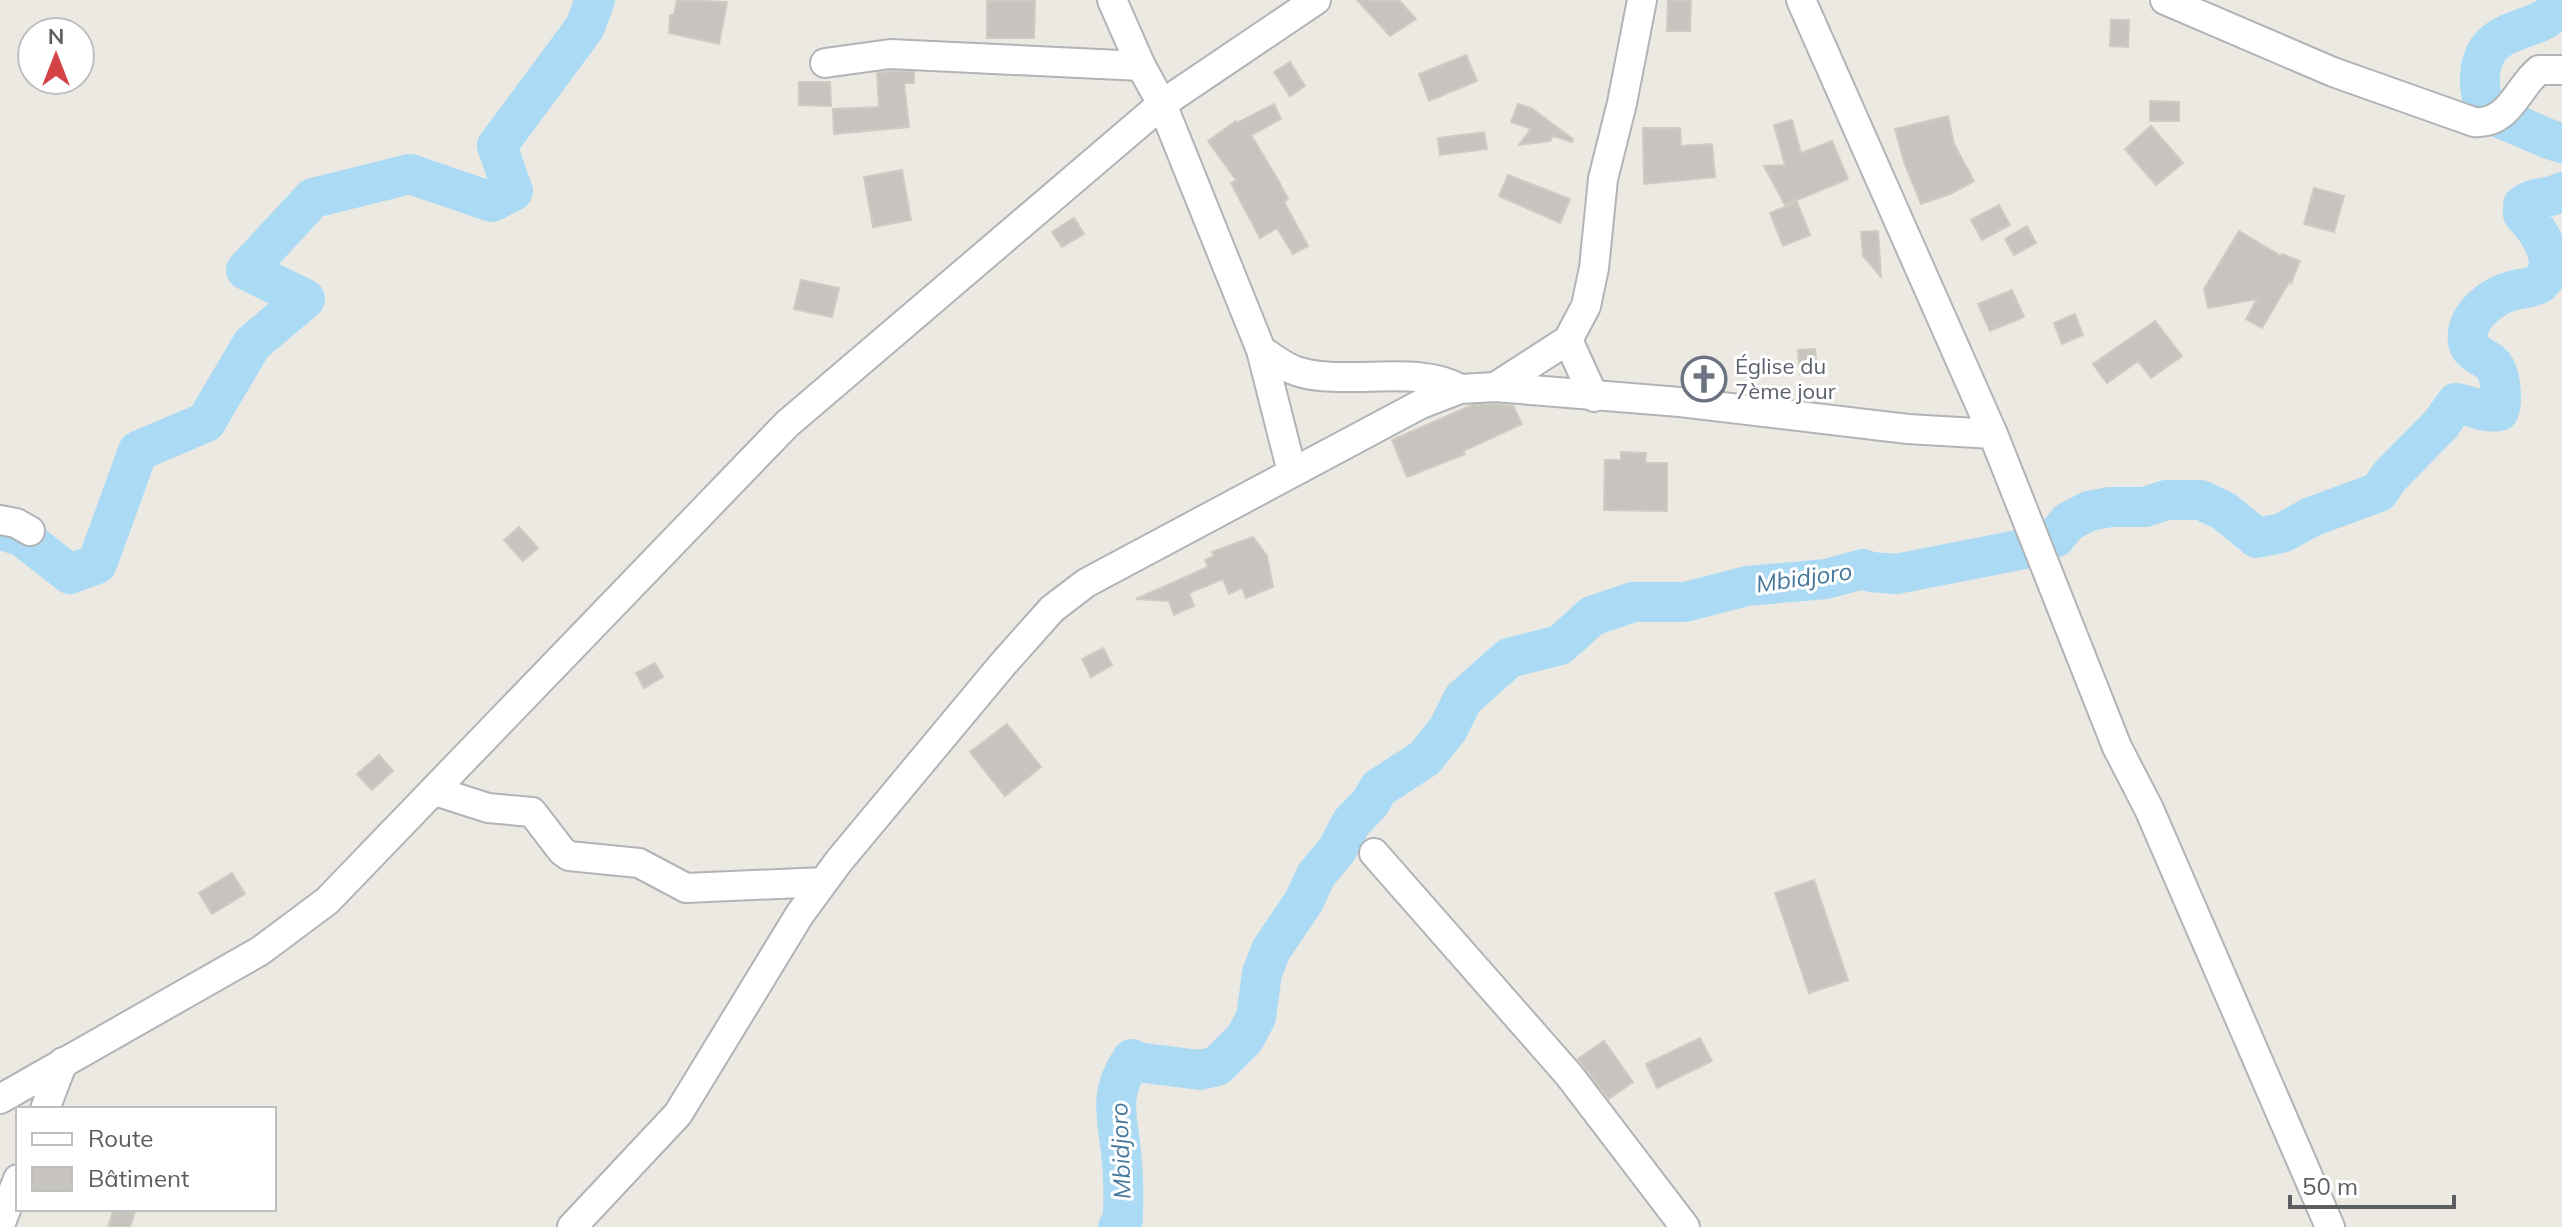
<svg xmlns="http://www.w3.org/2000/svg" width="2562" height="1227" viewBox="0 0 2562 1227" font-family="Mulish,sans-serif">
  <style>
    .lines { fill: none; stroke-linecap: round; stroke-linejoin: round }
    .river { stroke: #abdbf4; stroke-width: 40 }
    .building { fill: #c7c4c0; stroke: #d0cac2; stroke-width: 2 }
    .minor-casing { stroke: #b0b4b7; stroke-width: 32 }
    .minor { stroke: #fff; stroke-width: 28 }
    .labels { text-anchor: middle; stroke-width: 6; stroke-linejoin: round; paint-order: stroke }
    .worship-label { font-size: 22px; fill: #5b616d; stroke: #fff; text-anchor: start }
    .water-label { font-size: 24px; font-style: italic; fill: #47799c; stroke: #fff }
  </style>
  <rect width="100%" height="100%" fill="#ece9e3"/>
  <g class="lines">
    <!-- river -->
    <path class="river" d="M2562 0C2548 28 2522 24 2499 39 2474 56 2477 91 2488 115 2514 120 2536 137 2562 143
      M0 530 21 536 70 574 97 564 138 451 206 422 252 344 305 299 246 270 313 198 410 174 492 202 513 191 497 146 585 27 595 0
      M1118 1227 1123 1219C1123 1200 1124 1181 1122 1162 1119 1120 1106 1097 1132 1059L1136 1062 1200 1070 1217 1066 1245 1038 1256 1017 1262 973 1271 950 1304 901 1316 875 1337 850 1351 823 1370 803 1379 788 1425 758 1448 729 1463 699 1509 658 1560 645 1592 616 1633 602H1685L1747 586 1826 579 1863 569 1871 572 1896 574 2024 549 2055 538 2068 522 2089 511 2110 507H2145L2166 500H2201L2224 511 2257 538 2282 533 2311 517 2379 492 2389 477 2441 424 2456 403C2472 405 2482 414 2499 411 2503 401 2501 372 2492 364 2480 353 2465 354 2468 332 2471 313 2493 296 2511 291 2521 288 2531 289 2540 283 2562 264 2538 229 2523 214V205C2535 196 2549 199 2562 192"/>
  </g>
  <!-- building -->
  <path class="building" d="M677 0 727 2 719 44 669 33 670 15H674Z
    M1357 0H1399L1416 19 1390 36Z
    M1668 0H1691L1690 31H1667Z
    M987 1H1035L1034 38H987Z
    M2111 20H2129L2128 47 2110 46Z
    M1466 55 1477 81 1429 101 1419 74Z
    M1290 62 1305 86 1290 96 1274 72Z
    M891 71 914 72V83H904L909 127 834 134 833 109 879 107 877 73Z
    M799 82H830L831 106 799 105Z
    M2150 101 2179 102V121H2150Z
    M1274 104 1281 119 1251 135 1278 180 1288 199 1284 202 1308 246 1293 254 1277 228 1260 238 1231 183 1236 180 1208 141 1236 121 1237 123Z
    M1518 104 1531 108 1573 139 1572 142 1553 136 1550 141 1519 145 1531 129 1511 122Z
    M1948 116 1954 144 1974 181 1950 194 1921 204 1904 162 1895 129Z
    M1792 120 1801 153 1832 141 1848 179 1785 205 1764 166 1785 165 1774 125Z
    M2151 126 2183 163 2156 185 2125 149Z
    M1643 128H1680L1681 146 1712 144 1715 177 1644 184Z
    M1484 132 1487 149 1440 155 1438 138Z
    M902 170 911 220 873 227 864 177Z
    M1508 175 1570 199 1560 223 1499 196Z
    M2314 188 2344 196 2334 232 2304 224Z
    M1797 202 1810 235 1783 246 1770 213Z
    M1999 205 2010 225 1982 240 1971 220Z
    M1074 218 1084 234 1062 247 1052 232Z
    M2027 226 2036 243 2014 255 2005 239Z
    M1878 231 1881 277 1863 256 1861 232Z
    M2239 231 2281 256 2282 254 2300 261 2291 283 2289 282 2262 328 2246 319 2257 299 2208 308 2204 289Z
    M801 280 839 288 832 317 794 309Z
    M2012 290 2024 317 1990 331 1978 304Z
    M2075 314 2083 335 2062 344 2054 323Z
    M2155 321 2182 356 2151 378 2138 361 2107 383 2093 364Z
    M1815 349 1817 372 1800 374 1798 350Z
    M1692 367 1721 371 1718 389 1689 386Z
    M1495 404 1513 406 1522 424 1463 451 1465 454 1407 477 1392 440 1472 405Z
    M1621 452 1646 453 1645 463H1667V511L1604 510 1605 460H1621Z
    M519 527 538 548 523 561 504 540Z
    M1253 537 1267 556 1273 587 1246 598 1242 588 1229 594 1223 579 1189 593 1194 606 1174 615 1169 601 1136 599 1208 567 1205 560 1214 556 1212 552Z
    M1103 648 1112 665 1091 677 1082 659Z
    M655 663 663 677 644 688 636 673Z
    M1007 724 1041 767 1005 796 970 752Z
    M379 755 393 771 372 790 357 774Z
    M232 873 245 894 212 914 199 893Z
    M1814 880 1848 980 1809 993 1775 893Z
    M1700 1038 1712 1061 1657 1088 1646 1064Z
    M1604 1041 1633 1082 1609 1099 1578 1059Z
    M114 1209H136L130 1227H108Z"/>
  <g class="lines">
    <!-- minor casing -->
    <g class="minor-casing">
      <path id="minor" d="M1112 0 1141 66 1162 104 1261 350 1292 472
        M1801 0 1993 434 2117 747 2149 809 2330 1227
        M2165 0 2333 72 2474 122C2509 125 2517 88 2539 70H2562
        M825 63 890 54 1141 66
        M1568 340 1594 397
        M1261 350C1273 358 1285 368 1299 372 1346 386 1419 364 1460 389
        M1495 387 1568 340 1586 306 1594 268 1603 179 1622 103 1642 0
        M0 520 16 523 30 531
        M435 791 488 808 532 812 562 851 569 856 639 863 686 888 823 882
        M1374 853 1569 1075 1685 1227
        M0 1099 260 951 327 901 787 424 1162 104 1316 0
        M45 1109 63 1062
        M0 1225 18 1179
        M572 1227 678 1114 800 914 839 861 1003 664 1052 609 1086 583 1421 404 1460 389 1495 387 1680 402 1908 429 1993 434"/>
    </g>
    <!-- minor -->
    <use href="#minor" class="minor"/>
  </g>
  <!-- icons -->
  <defs>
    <g id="church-ring" transform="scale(2.3)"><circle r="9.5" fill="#fff" stroke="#6b7280" stroke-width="1.5"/><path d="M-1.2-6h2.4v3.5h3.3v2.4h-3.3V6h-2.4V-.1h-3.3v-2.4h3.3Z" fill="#6b7280"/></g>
  </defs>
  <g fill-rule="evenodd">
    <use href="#church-ring" x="1704" y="379"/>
  </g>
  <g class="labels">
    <!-- worship labels -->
    <g class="worship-label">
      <text x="1735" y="374">Église du<tspan x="1735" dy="25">7ème jour</tspan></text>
    </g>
    <!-- water labels -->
    <g class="water-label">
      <text transform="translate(1804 578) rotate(-8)" y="8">Mbidjoro</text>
      <text transform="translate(1121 1151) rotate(-92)" y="8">Mbidjoro</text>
    </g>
  </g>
  <!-- legend -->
  <rect x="16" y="1107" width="260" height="104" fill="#ffffff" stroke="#bdbfc0" stroke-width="2"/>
  <rect x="32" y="1133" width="40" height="12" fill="#ffffff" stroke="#bdbfc0" stroke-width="2"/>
  <text x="88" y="1147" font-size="24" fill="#5b5f62">Route</text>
  <rect x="32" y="1167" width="40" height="24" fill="#c7c4c0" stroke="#bdbfc0" stroke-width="2"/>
  <text x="88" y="1187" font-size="24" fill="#5b5f62">Bâtiment</text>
  <!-- north arrow -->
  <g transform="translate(56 56)"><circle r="38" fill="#ffffff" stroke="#bdbfc0" stroke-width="2"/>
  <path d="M0-6L14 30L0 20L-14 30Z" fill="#d34244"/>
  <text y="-12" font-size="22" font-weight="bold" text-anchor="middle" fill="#5b5f62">N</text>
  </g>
  <!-- scale -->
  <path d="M2290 1195v12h164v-12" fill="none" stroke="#5b5f62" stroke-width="4"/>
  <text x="2302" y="1195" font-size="24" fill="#5b5f62" stroke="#ffffff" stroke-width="6" paint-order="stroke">50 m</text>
</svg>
